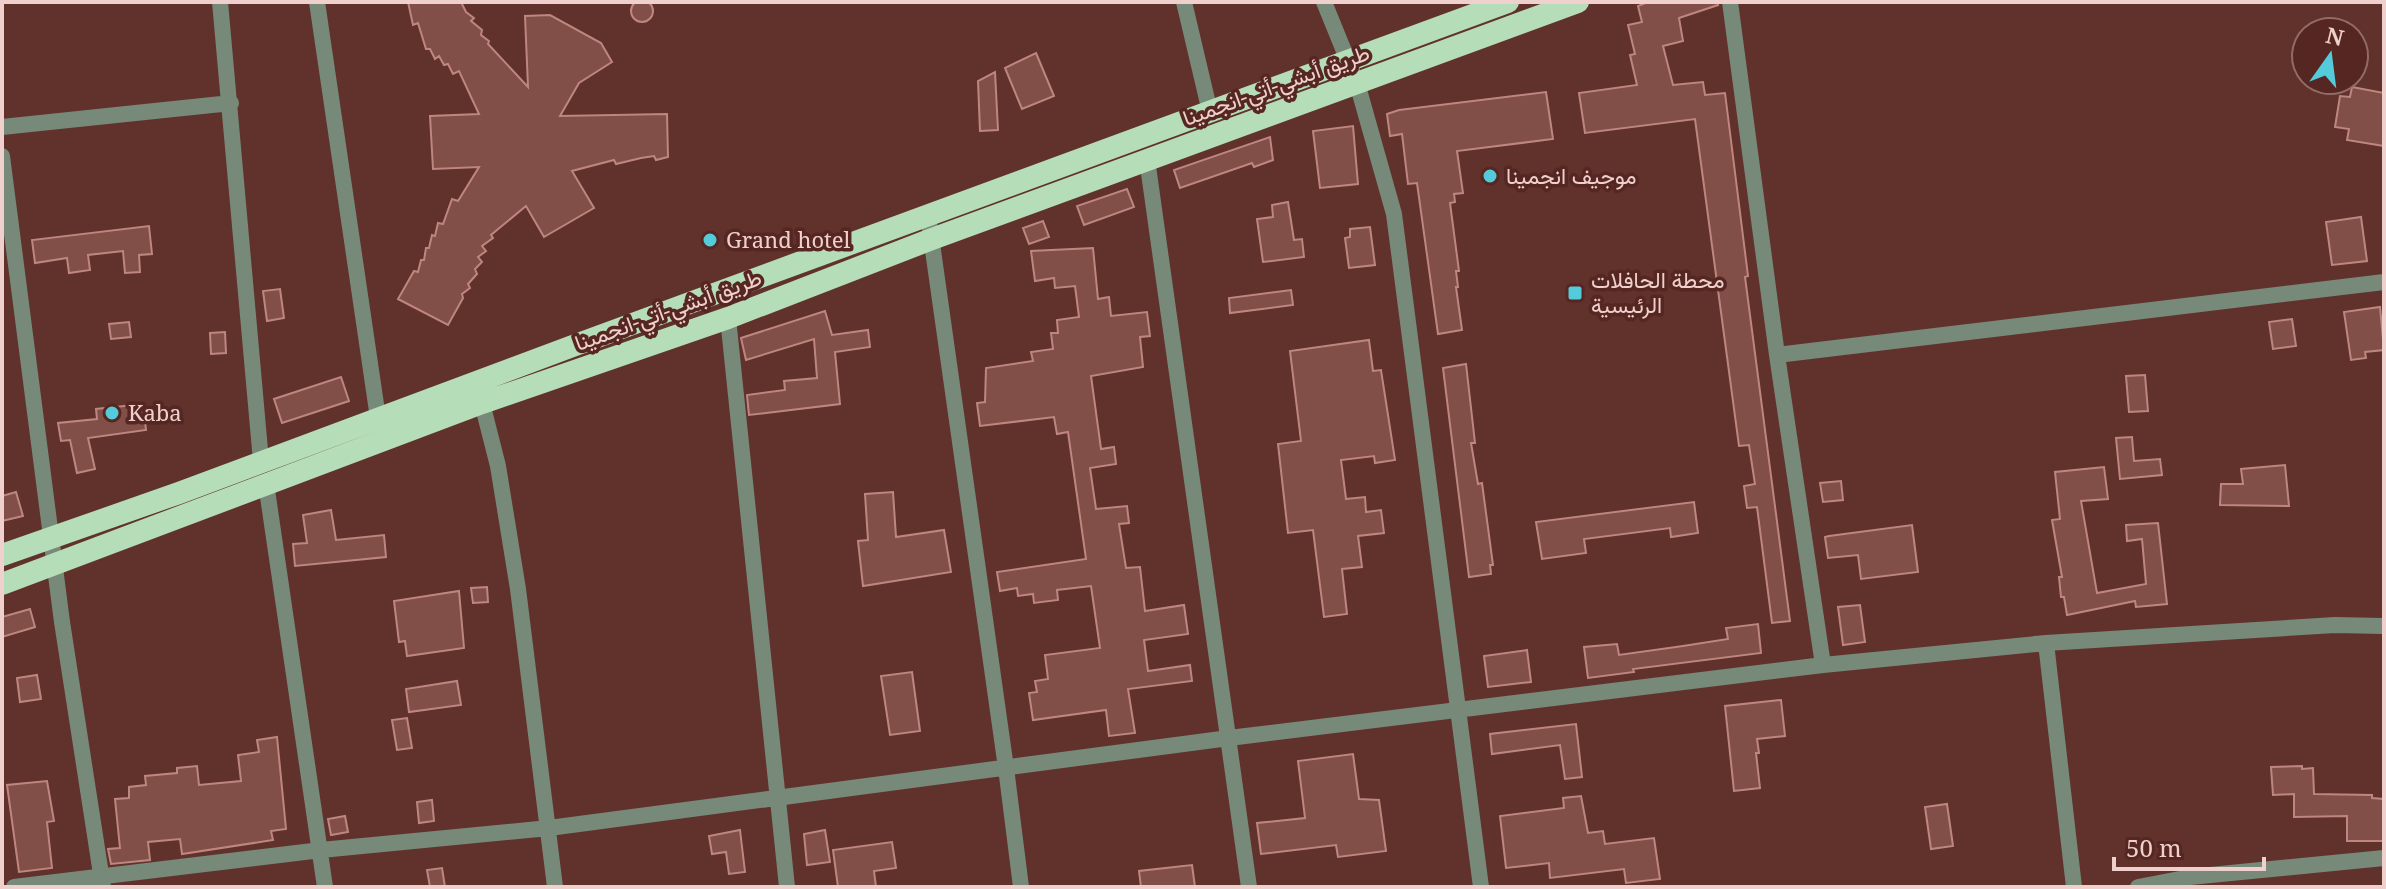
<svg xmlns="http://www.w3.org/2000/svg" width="2386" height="889" viewBox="0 0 2386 889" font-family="'Noto Serif',Vazirmatn,serif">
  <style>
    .building { fill: #814e48; stroke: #be867e; stroke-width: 2 }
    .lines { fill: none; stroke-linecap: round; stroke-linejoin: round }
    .minor { stroke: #778978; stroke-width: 16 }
    .trunk { stroke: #b5ddb8; stroke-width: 22 }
    .poi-dot { fill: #53cbdb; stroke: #562722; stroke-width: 3 }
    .labels { text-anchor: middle; stroke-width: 7; stroke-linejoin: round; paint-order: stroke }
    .street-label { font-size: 22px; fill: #efd0cc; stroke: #562722 }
    .poi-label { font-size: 22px; fill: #efd0cc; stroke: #562722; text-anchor: start }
  </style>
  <rect width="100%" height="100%" fill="#61312c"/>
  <!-- building -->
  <path class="building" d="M631 11a11 11 0 1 1 22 0a11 11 0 1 1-22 0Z
    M408 2H461L466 12 474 18 471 21 482 30 481 35 489 41 488 44 528 87 525 16 550 15 601 43 612 62 579 83 560 116 667 114 668 157 656 160 654 156 641 158 616 164 614 160 572 171 594 208 544 237 526 206 491 235 493 238 482 246 486 251 478 257 482 262 475 269 477 274 468 284 470 288 462 294 463 298 448 325 398 299 414 271 418 272 421 260H424L426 248H429L432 235 435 236 438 223 443 224 452 199 458 201 479 167 433 169 430 116 479 114 459 71 453 74 448 64 444 65 439 56 435 59 430 49H426L418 23 413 25Z
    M1648 2H1717L1718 5 1679 18 1683 41 1663 46 1673 85 1703 82 1705 95 1725 93 1748 276 1745 277 1790 621 1772 623 1757 507 1747 508 1744 486 1755 484 1749 445 1739 446 1695 119 1585 133 1579 93 1637 85 1630 55 1635 54 1628 25 1642 22 1638 6Z
    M1036 53 1054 96 1022 109 1005 68Z
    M995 72 998 130 980 131 978 81Z
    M2352 87 2384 93V146L2347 140 2349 129 2335 127 2340 96 2350 97Z
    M1546 92 1553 139 1457 151 1463 193 1454 194 1455 202 1450 203 1459 271H1456L1458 287H1456L1462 330 1438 334 1417 183 1408 184 1402 134 1390 136 1387 114 1399 110Z
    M1353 126 1358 184 1320 188 1313 131Z
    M1270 137 1273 160 1254 167 1252 163 1180 188 1174 170Z
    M1127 189 1134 207 1084 225 1077 206Z
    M1288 202 1294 240 1302 239 1304 257 1263 262 1257 219 1273 217 1272 205Z
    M2361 217 2367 261 2332 265 2326 222Z
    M1043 221 1049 237 1029 244 1023 228Z
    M149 226 152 254 139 255 140 272 125 273 123 251 88 255 90 270 69 273 67 258 35 263 32 240Z
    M1370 227 1375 265 1349 268 1345 238 1350 237V229Z
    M1093 248 1098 299 1109 297 1111 316 1147 312 1150 336 1140 337 1143 367 1091 376 1101 449 1114 447 1116 464 1090 468 1096 509 1127 506 1129 523 1119 524 1126 568 1140 567 1145 611 1184 605 1188 634 1144 640 1148 671 1190 665 1192 681 1128 689 1135 733 1109 736 1106 710 1033 720 1029 693 1037 692 1035 681 1048 679 1045 655 1100 648 1091 586 1057 590 1058 600 1034 603 1033 594 1018 596 1017 588 1000 591 997 572 1086 559 1068 432 1057 434 1054 417 980 426 977 403 985 402 986 368 1033 361 1031 352 1053 349 1051 333H1058L1057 320 1079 317 1075 286 1055 288 1054 278 1035 281 1031 251Z
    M280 289 284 318 267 321 263 291Z
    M1291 290 1293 305 1230 313 1229 298Z
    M2380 307 2384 350 2365 352 2366 358 2351 360 2344 312Z
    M825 311 832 335 868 330 870 347 835 352 840 404 749 415 747 395 785 390 784 381 817 378 814 339 746 360 741 338Z
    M2292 319 2296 346 2273 349 2269 322Z
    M129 322 131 337 111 339 109 324Z
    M225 332 226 353 211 354 210 333Z
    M1369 340 1373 371 1381 370 1395 460 1375 463 1374 456 1341 460 1346 499 1365 497 1366 512 1381 510 1384 533 1358 536 1362 567 1342 569 1347 614 1324 617 1313 530 1288 533 1278 444 1301 441 1290 351Z
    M1466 364 1475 443H1471L1478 484 1482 483 1493 565H1490L1491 574 1469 577 1443 368Z
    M2145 375 2148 411 2129 412 2126 376Z
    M341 377 349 401 282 423 274 399Z
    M143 404 146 430 88 438 95 469 77 473 70 440 61 441 58 423 97 419 96 409Z
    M2132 437 2134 461 2160 459 2162 475 2120 479 2116 438Z
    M2285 465 2289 506 2220 505 2221 484H2243L2241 469Z
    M2104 467 2108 499 2081 501 2097 593 2146 584 2142 539 2127 541 2126 525 2158 523 2167 604 2136 607 2135 601 2067 615 2064 597H2061L2059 577H2062L2052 520 2060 519 2055 472Z
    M1841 481 1843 500 1823 502 1820 483Z
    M16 492 23 516 2 521V496Z
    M893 492 896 537 944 530 951 572 863 586 858 541 868 540 865 494Z
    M1694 502 1698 533 1671 537 1670 528 1584 539 1586 553 1542 559 1536 522Z
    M331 510 336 540 384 535 386 557 295 566 293 544 307 543 303 515Z
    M1912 525 1918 572 1861 579 1858 555 1828 558 1825 537 1829 536Z
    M487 587 488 602 473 603 471 588Z
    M459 591 464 648 407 656 405 641 399 642 394 601Z
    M1860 605 1865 642 1843 645 1838 607Z
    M30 609 35 627 2 637V617Z
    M1758 624 1761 653 1633 669 1634 672 1588 678 1584 647 1617 644 1619 655 1683 646 1728 639 1726 628Z
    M1527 650 1531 682 1488 687 1484 656Z
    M912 672 920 731 890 735 881 676Z
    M37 675 41 699 20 702 17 678Z
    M457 681 461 705 409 712 406 689Z
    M1781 700 1785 736 1757 739 1759 753H1756L1760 788 1734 791 1725 706Z
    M407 718 412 748 397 750 392 720Z
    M1576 724 1582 777 1565 779 1560 745 1492 754 1490 734Z
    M277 737 286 829 271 831 273 840 182 854 180 839 148 842 150 860 111 864 108 849 120 848 115 799 129 798V787L146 785 145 776 177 773V768L197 766 199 785 241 781 238 755 259 752 257 740Z
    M1353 754 1359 799 1379 800 1386 851 1338 857 1336 845 1261 854 1257 823 1305 818 1298 761Z
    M2302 766V769L2313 768 2314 794 2372 795V798L2384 799V841H2347V816L2294 817V794L2273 795 2271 767Z
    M47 781 54 821 47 822 52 868 19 872 7 785Z
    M1581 796 1588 833 1603 831 1605 844 1654 838 1660 879 1626 883 1624 869 1550 878 1549 863 1506 868 1500 816 1564 808 1563 798Z
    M432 800 434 821 419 823 417 802Z
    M1947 804 1953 846 1931 849 1925 807Z
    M345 816 348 832 331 835 328 819Z
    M740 830 745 872 729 874 726 852 712 854 709 836Z
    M825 830 830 862 807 865 804 834Z
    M892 842 896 868 874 871 876 887H838L833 850Z
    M1192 865 1195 887H1141L1139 871Z
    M442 868 445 887H430L427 870Z"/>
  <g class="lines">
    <!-- minor -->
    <path class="minor" d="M220 2 261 461
      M317 2 378 418
      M1184 2 1210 112
      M1324 2 1357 83 1394 214 1481 887
      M1730 2 1777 355 1823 665
      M2 127 231 103
      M2 156 62 622 103 887
      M1147 159 1249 887
      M928 215 1006 768 1021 887
      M728 318 787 887
      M1777 355 2384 282
      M482 403 498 466 518 589 555 887
      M266 483 325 887
      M2046 643 2335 625 2384 626
      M14 887 321 850 549 828 1229 738 1823 665 2046 643 2074 887
      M2138 887 2190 877 2384 858"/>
    <!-- trunk -->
    <path class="trunk" d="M2 555 179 493 570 347 1508 2
      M2 584 482 403 728 318 932 239 1578 2"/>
  </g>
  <!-- markers -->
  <g class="poi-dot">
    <circle cx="1490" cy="176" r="8"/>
    <circle cx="710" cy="240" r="8"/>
    <rect x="1567" y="285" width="16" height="16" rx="4"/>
    <circle cx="112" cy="413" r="8"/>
  </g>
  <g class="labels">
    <!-- street labels -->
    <g class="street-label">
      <text transform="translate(1276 85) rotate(-20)" y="8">طريق أبشي-أتي-انجمينا</text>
      <text transform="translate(668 310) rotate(-20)" y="8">طريق أبشي-أتي-انجمينا</text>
    </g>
    <!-- poi labels -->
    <g class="poi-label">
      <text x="1506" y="184">موجيف انجمينا</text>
      <text x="726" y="248">Grand hotel</text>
      <text x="1591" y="288">محطة الحافلات<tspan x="1591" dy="25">الرئيسية</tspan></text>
      <text x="128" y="421">Kaba</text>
    </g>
  </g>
  <!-- border -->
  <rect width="2386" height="889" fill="none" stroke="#efd0cc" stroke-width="8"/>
  <!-- north arrow -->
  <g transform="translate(2330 56) rotate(14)"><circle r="38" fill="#562722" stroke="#936b66" stroke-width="2"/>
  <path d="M0-6L14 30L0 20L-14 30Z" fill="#53cbdb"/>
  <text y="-12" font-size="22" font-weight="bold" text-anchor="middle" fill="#efd0cc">N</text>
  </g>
  <!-- scale -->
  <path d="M2114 857v12h150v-12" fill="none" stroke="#efd0cc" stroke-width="4"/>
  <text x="2126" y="857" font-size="24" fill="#efd0cc" stroke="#562722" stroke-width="6" paint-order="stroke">50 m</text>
</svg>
